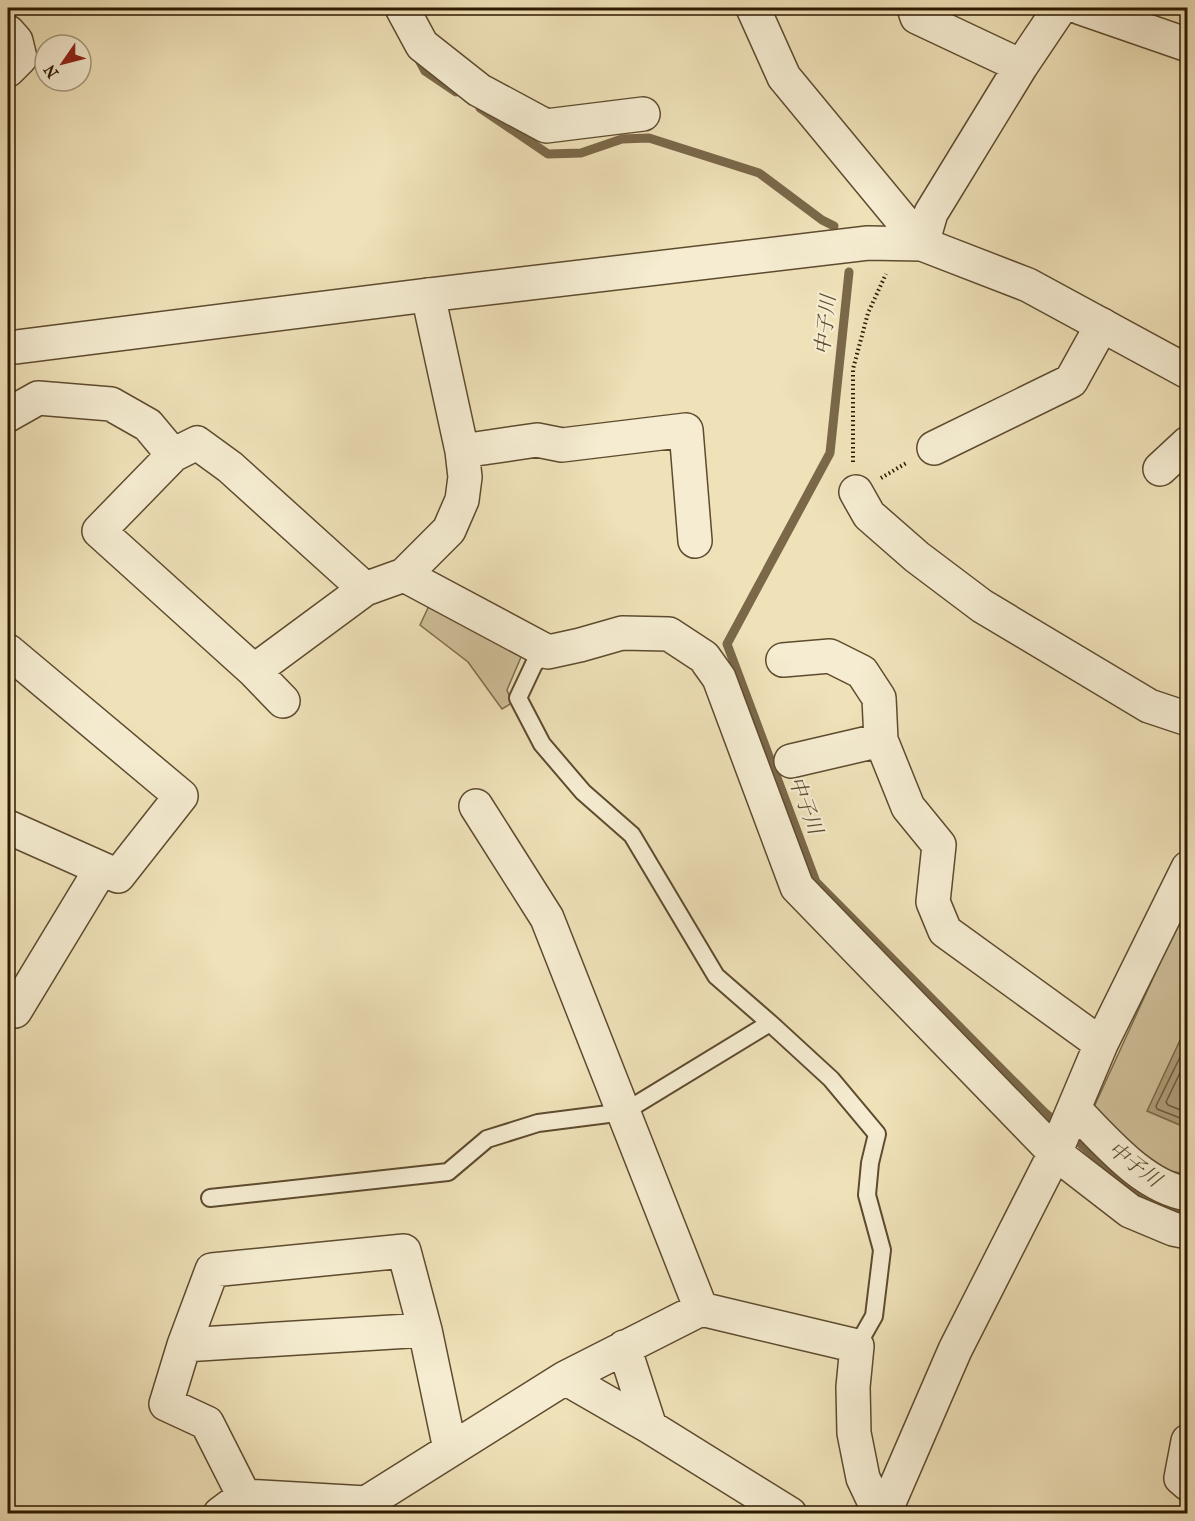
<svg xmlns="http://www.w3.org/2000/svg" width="1195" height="1521" viewBox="0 0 1195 1521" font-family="'IM FELL French Canon','Noto Serif JP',serif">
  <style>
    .green { fill: #cebf99; stroke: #7e6c4c; stroke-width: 1.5 }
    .water { fill: #ad9d79; stroke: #7a6849; stroke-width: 1.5 }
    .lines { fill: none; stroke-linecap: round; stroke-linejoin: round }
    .shore { stroke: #6d5b3c; stroke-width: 1.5 }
    .stream { stroke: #7a6849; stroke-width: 9 }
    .service-casing { stroke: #5e4b2e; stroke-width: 20 }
    .minor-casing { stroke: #5e4b2e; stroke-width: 36 }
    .tertiary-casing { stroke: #5e4b2e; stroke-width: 36 }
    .path { stroke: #2d1900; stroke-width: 4; stroke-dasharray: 1.5 3; stroke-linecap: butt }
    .service { stroke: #f5ecd1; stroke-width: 16 }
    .minor { stroke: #f5ecd1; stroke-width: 33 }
    .tertiary { stroke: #f5ecd1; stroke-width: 33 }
    .labels { text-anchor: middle; stroke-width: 4.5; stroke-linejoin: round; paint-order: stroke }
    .water-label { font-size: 20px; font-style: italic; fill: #604e30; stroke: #f5ecd1 }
  </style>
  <rect width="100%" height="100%" fill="#efe1b8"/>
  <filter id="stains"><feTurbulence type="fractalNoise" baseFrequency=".00333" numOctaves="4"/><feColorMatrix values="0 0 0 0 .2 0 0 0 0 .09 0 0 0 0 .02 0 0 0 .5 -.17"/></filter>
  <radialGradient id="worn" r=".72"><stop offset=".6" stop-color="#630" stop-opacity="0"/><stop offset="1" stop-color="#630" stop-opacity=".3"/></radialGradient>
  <!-- green -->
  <path class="green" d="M434 595 524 650 507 690 512 703 502 709 468 662 420 625Z
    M1187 904V1174L1164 1170 1116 1137 1094 1107Z"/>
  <!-- water -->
  <path class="water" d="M1187 1035V1128L1147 1111 1181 1038Z"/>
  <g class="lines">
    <!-- shore -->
    <path class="shore" d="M1188 1041 1156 1106 1157 1109 1188 1121
      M1188 1056 1166 1102 1168 1105 1188 1113"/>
    <!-- stream -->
    <path class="stream" d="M418 58 425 71 456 92
      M480 108 548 154 581 153 622 139 649 138 759 173 822 220 834 226
      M849 272 830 453 727 644 816 882 1044 1112 1133 1189 1166 1208 1188 1211"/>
    <!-- service casing -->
    <g class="service-casing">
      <path id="service" d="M548 652 534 664 518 698 542 744 583 792 632 835 716 976 770 1023
        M210 1198 448 1172 487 1139 538 1123 624 1112 770 1023 831 1079 877 1134 870 1163 867 1195 882 1250 874 1316 857 1346"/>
    </g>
    <!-- minor casing -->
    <g class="minor-casing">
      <path id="minor" d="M402 8 422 45 479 90 546 126 643 114
        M753 8 784 77 922 244
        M914 8 917 17 1021 66
        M1081 8 1188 45
        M8 32 16 41 20 58 8 70
        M922 244 931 213 1021 66 1060 8
        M8 415 38 398 111 404 148 425 173 455
        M934 448 1071 381 1102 325
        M462 451 537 440 562 445 686 430 695 541
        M1160 469 1188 443
        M856 492 869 515 917 557 982 606 1149 706 1188 719
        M404 575 548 652 580 645 622 633 669 634 704 657 719 678 797 887 1055 1153 1130 1211 1173 1229 1188 1232
        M8 651 181 796 118 876 8 827
        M783 660 830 656 862 672 879 698 881 740
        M254 671 365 589 404 575 449 530 462 500 465 477 462 451 428 295
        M283 701 254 671 99 531 173 455 197 443 230 467 365 589
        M791 761 881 740 908 807 939 845 933 902 945 931 1101 1044
        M476 806 547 918 701 1309
        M15 1011 101 869
        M1074 1109C1105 1140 1143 1187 1188 1194
        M184 1345 425 1330
        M624 1347 650 1427
        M565 1378 701 1309 857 1346 853 1387 854 1433 863 1478 880 1514
        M1188 1441 1181 1478 1188 1484
        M244 1496 207 1423 166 1404 184 1345 212 1270 404 1251 425 1330 450 1449
        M220 1514 244 1496 366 1503 565 1378 650 1427 790 1514
        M884 1514 955 1350 1055 1153 1101 1044 1188 868"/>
    </g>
    <!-- tertiary casing -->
    <g class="tertiary-casing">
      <path id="tertiary" d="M8 348 428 295 868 243 922 244 1028 285 1188 372"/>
    </g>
    <!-- path -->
    <path class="path" d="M853 462V369L868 313 886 274
      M881 478 908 462"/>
    <!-- service -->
    <use href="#service" class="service"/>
    <!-- minor -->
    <use href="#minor" class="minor"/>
    <!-- tertiary -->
    <use href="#tertiary" class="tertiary"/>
  </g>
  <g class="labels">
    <!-- water labels -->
    <g class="water-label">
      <text transform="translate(825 325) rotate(-84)" y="7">中子川</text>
      <text transform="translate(806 805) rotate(69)" y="7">中子川</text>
      <text transform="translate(1135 1164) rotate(37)" y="7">中子川</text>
    </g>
  </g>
  <!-- margin -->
  <rect width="1195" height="1521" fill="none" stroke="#efe1b8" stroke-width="30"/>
  <rect x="9" y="9" width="1177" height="1503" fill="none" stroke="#2d1900" stroke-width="3"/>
  <rect x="15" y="15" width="1165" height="1491" fill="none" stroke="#2d1900" stroke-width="1.5"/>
  <!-- north arrow -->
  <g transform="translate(63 63) rotate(235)"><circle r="28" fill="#f5ecd1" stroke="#a5987d" stroke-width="1.5"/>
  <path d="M0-4.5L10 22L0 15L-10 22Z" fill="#8f2418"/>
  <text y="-9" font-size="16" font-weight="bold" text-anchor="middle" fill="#2d1900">N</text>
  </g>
  <rect width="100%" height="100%" filter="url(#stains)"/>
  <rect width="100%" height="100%" fill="url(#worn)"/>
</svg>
